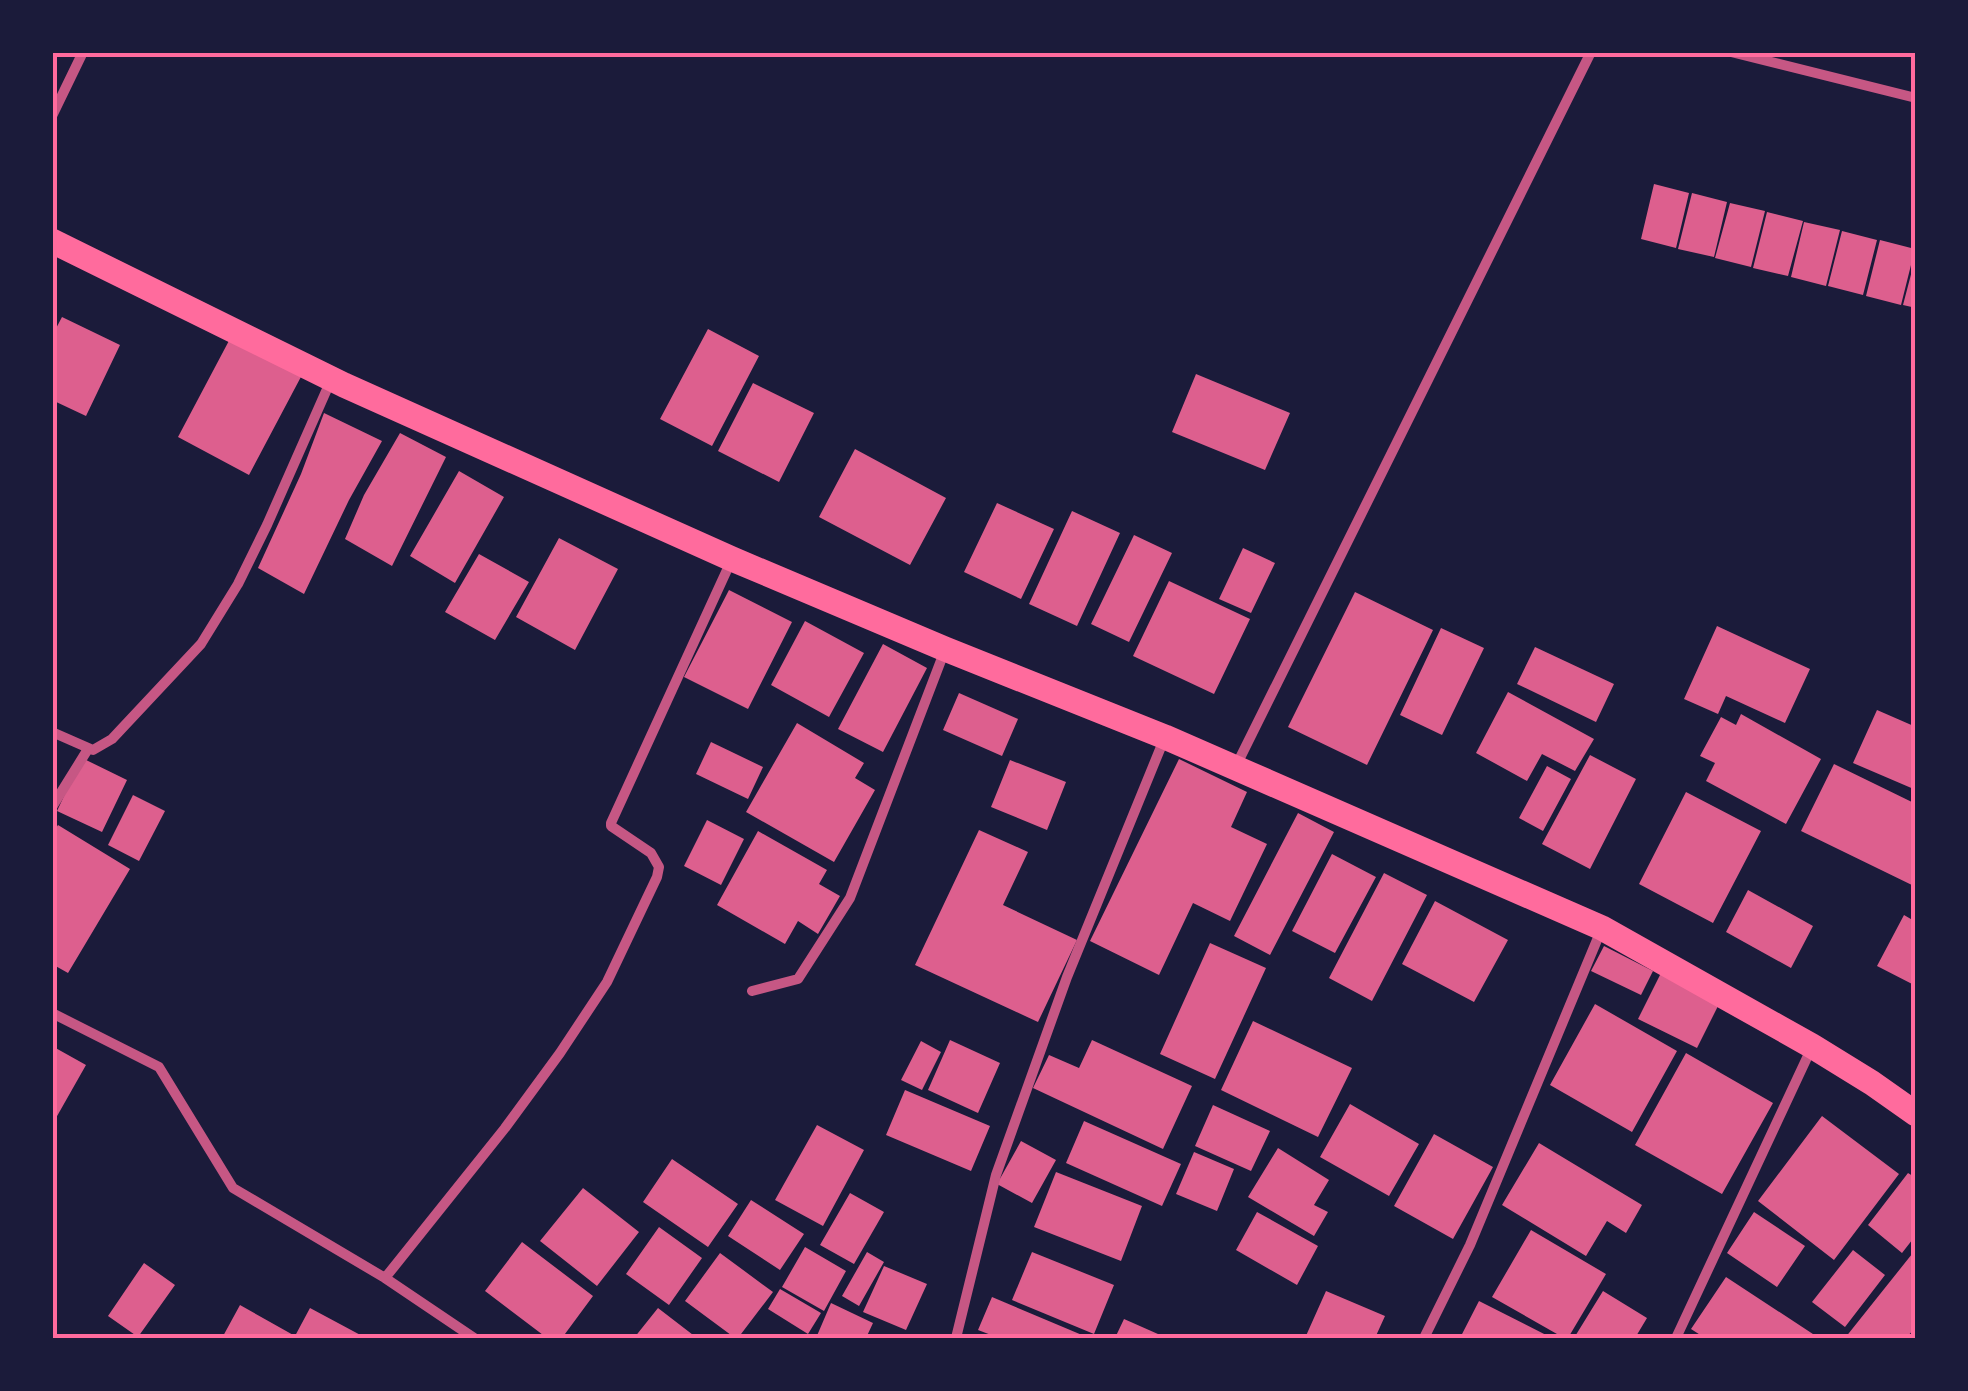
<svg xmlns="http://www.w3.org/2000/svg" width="1968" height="1391" viewBox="0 0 1968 1391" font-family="Ubuntu,sans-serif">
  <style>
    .building { fill: #dd5f8e }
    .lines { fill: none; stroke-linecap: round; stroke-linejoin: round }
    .minor { stroke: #c65784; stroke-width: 10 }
    .primary { stroke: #ff6b9d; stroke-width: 25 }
    .neatline { fill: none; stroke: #ff6b9d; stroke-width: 4 }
  </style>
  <rect width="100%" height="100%" fill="#1b1b3a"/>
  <!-- building -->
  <path class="building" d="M1654 184 1689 193 1676 248 1641 239Z
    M1692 193 1727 202 1714 257 1678 249Z
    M1730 203 1765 211 1751 267 1715 258Z
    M1767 212 1803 221 1788 276 1753 268Z
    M1804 222 1840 230 1826 286 1791 277Z
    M1842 231 1877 240 1863 295 1828 286Z
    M1880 240 1915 249 1901 305 1866 296Z
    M1914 263H1916V308L1903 305Z
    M62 317 120 345 86 416 52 400V336Z
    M708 329 759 356 712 446 660 419Z
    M232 335 303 373 249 475 178 437Z
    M1196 374 1290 413 1265 470 1172 432Z
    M753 383 814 413 779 482 718 451Z
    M324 413 382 441 349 500 304 594 258 568 301 474Z
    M400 433 446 457 392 566 345 539 364 495Z
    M855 449 946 498 910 565 819 517Z
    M459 471 504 497 455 583 410 556Z
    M997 503 1054 529 1021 599 964 572Z
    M1072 511 1120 533 1077 626 1029 604Z
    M1134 535 1172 553 1129 642 1091 624Z
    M559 538 618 569 575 650 516 617Z
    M1243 548 1275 563 1251 613 1219 599Z
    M479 554 529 582 495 640 445 612Z
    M1169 581 1250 619 1214 694 1133 656Z
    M729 590 792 622 748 709 684 677Z
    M1355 592 1433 630 1367 765 1288 727Z
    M805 621 864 653 829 717 771 685Z
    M1717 626 1810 669 1785 723 1726 696 1718 714 1684 699Z
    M1441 628 1484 648 1442 735 1400 715Z
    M883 644 927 668 883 752 838 729Z
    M1535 647 1614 684 1596 722 1517 684Z
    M1508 692 1594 739 1575 771 1542 754 1527 781 1476 753Z
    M959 693 1018 719 1002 756 943 730Z
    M1877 710 1916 727V790L1853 763Z
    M1741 714 1821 759 1786 824 1706 781 1715 763 1700 756 1721 717 1736 725Z
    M797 723 864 763 855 778 875 790 834 862 746 812Z
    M711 742 763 767 748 799 696 774Z
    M1590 755 1636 779 1590 869 1542 844Z
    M82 758 127 780 102 832 57 811Z
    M1179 759 1247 792 1231 827 1267 844 1230 921 1193 903 1159 975 1090 941Z
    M1010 760 1066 782 1047 830 991 807Z
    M1834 764 1916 804V887L1801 831Z
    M1547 766 1571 779 1543 831 1519 818Z
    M1686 792 1761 831 1713 923 1639 884Z
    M133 795 165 811 139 861 108 845Z
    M1298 813 1334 832 1270 955 1234 936Z
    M707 820 744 839 721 885 684 866Z
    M58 825 130 869 68 973 52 964V834Z
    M979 830 1028 852 1003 905 1077 940 1038 1022 915 965Z
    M758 831 827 870 819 884 840 896 818 934 798 921 785 944 717 905Z
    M1332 854 1376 877 1335 953 1292 931Z
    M1384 873 1427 895 1372 1001 1329 978Z
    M1748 890 1813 926 1791 968 1726 932Z
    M1435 901 1508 940 1474 1002 1402 964Z
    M1904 915 1916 922V986L1877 966Z
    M1210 943 1266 968 1215 1079 1160 1054Z
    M1604 946 1653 971 1641 995 1591 971Z
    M1661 973 1720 1002 1697 1048 1638 1019Z
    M1595 1004 1677 1051 1632 1132 1550 1085Z
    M1253 1021 1352 1068 1318 1137 1221 1090Z
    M950 1040 1000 1063 978 1113 928 1090Z
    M1092 1040 1192 1086 1163 1149 1033 1088 1049 1055 1079 1068Z
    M921 1041 941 1052 922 1090 901 1080Z
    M52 1046 86 1065 52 1125Z
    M1686 1053 1773 1103 1722 1194 1635 1145Z
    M905 1090 990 1126 971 1171 886 1135Z
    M1350 1104 1419 1144 1389 1196 1320 1157Z
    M1213 1105 1270 1131 1251 1171 1195 1146Z
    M1822 1116 1899 1174 1834 1260 1758 1201Z
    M1084 1121 1181 1164 1162 1206 1066 1163Z
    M817 1125 864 1150 823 1226 775 1200Z
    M1434 1134 1493 1167 1453 1239 1394 1206Z
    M1021 1141 1056 1160 1032 1203 997 1184Z
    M1539 1143 1642 1205 1626 1233 1607 1221 1586 1256 1502 1205Z
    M1278 1148 1329 1180 1314 1205 1328 1212 1314 1236 1248 1197Z
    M1194 1152 1234 1169 1217 1211 1176 1194Z
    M672 1159 738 1204 708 1247 643 1202Z
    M1056 1172 1142 1206 1121 1261 1034 1227Z
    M1908 1173 1916 1178V1235L1902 1253 1868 1225Z
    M583 1188 639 1232 597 1286 540 1241Z
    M850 1193 884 1212 854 1264 820 1245Z
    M751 1200 804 1234 780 1270 728 1236Z
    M1257 1212 1318 1246 1297 1285 1236 1250Z
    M1754 1212 1805 1246 1777 1287 1727 1253Z
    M659 1227 702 1258 669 1305 626 1274Z
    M1531 1230 1606 1274 1568 1338H1564L1492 1297Z
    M522 1242 593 1296 562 1338H547L485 1291Z
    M805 1247 846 1271 824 1311 782 1287Z
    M1916 1249V1327L1906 1338H1845Z
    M1853 1250 1885 1275 1845 1327 1812 1302Z
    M867 1252 884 1262 859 1306 842 1296Z
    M1032 1252 1114 1285 1094 1334 1012 1300Z
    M720 1253 773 1292 738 1338H735L685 1301Z
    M144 1263 175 1285 138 1337 108 1316Z
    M884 1266 927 1284 906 1330 863 1312Z
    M1726 1277 1819 1338H1705L1691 1329Z
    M780 1289 821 1313 808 1334 768 1309Z
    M1326 1291 1385 1316 1375 1338H1305Z
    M1603 1291 1647 1318 1635 1338H1574Z
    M992 1297 1082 1335 1080 1338H999L978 1330Z
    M1479 1301 1552 1338H1460Z
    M831 1303 873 1323 866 1338H816Z
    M240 1305 295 1336 310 1308 366 1338H222Z
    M658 1308 697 1338H634Z
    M1124 1319 1167 1338H1115Z"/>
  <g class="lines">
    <!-- minor -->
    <path class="minor" d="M1731 52 1916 98
      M52 116 83 52
      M52 732 93 750 112 739 201 644 238 584 267 525 331 380
      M1235 768 1591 52
      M52 807 88 749
      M752 991 798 979 850 898 945 650
      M52 1013 159 1067 233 1188 385 1278 474 1338
      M385 1278 505 1128 560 1053 607 982 657 877 659 867 651 853 611 826V823L732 559
      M956 1338 996 1175 1067 977 1165 737
      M1424 1338 1470 1245 1602 928
      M1676 1338 1812 1047"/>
    <!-- primary -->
    <path class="primary" d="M52 241 344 385 732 559 945 649 1165 737 1602 928 1812 1046 1872 1083 1916 1114"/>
  </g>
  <!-- border -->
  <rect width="1968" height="1391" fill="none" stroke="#1b1b3a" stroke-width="110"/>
  <rect x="55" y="55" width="1858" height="1281" class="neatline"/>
</svg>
